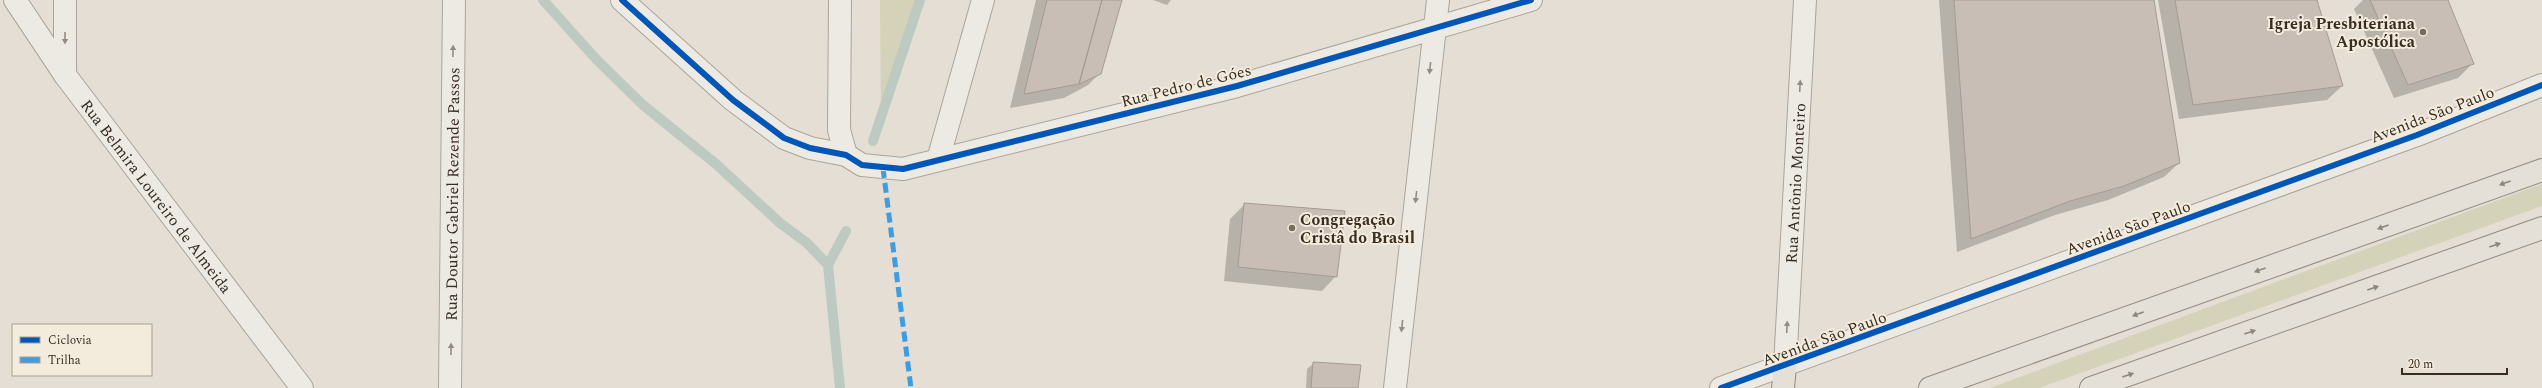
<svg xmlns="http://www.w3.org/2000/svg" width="2542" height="388" viewBox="0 0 2542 388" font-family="Spectral,serif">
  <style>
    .green { fill: #d4d2b8 }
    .shadow { fill: #0003 }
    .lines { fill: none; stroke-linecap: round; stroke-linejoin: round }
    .stream { stroke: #bdcac1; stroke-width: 10 }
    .building { fill: #c8beb5; stroke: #a59b93 }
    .minor-casing { stroke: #aaa49c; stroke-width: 24 }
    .major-casing { stroke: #908983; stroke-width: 24 }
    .minor { stroke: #edeae4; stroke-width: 22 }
    .major { stroke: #e4dfd7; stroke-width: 22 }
    .quiet { stroke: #3e9de0; stroke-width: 5; stroke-dasharray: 10 5; stroke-linecap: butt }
    .cycleway-casing { stroke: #f3ebdc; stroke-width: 8 }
    .cycleway { stroke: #0057b8; stroke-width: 6 }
    .oneway { fill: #938c84 }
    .oneway2 { fill: #8e867d }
    .poi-dot { fill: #756b61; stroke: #f3ebdc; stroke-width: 1.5 }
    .labels { text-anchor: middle; stroke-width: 4; stroke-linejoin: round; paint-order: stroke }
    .poi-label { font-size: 16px; font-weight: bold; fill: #392d23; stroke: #f3ebdc; text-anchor: end }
    .street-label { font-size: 16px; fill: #392d23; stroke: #f3ebdc }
  </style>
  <rect width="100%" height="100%" fill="#e4ded4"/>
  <!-- green -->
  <path class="green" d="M880 0H918L881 122Z
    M2542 184V206L2039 388H1990Z"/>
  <!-- shadow -->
  <path class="shadow" d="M1036 0H1121L1100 73 1088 85 1064 98 1010 108Z
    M1153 0H1171L1167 5Z
    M1939 0H2153L2179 163 2164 177 2108 200 2055 215 1957 252Z
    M2158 0H2316L2342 86 2327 100 2179 119Z
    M2363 0H2447L2473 63 2458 78 2394 98 2354 9Z
    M1245 204 1336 276 1322 291 1224 281 1230 219Z
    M1314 363 1357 388H1306L1307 369Z"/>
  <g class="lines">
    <!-- stream -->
    <path class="stream" d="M543 0 596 59 643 105 716 164 780 223 807 243 828 265 840 388
      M873 141 920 0
      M828 265 846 231"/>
  </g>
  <!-- building -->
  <path class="building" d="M1047 0H1102L1079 84 1024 94Z
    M1102 0H1122L1101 74 1079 84Z
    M1954 0H2154L2180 163 2124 186 2070 201 1971 239Z
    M2175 0H2317L2343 86 2193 105Z
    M2370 0H2448L2474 64 2408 85Z
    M1244 203 1345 211 1337 277 1238 267Z
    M1313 362 1361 365 1358 388H1311Z"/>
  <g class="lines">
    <!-- minor casing -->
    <g class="minor-casing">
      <g id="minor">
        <path id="s1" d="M15 0 65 75 302 388"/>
        <path d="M65 0V75"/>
        <path d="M622 0 733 100 784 138 810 148 846 155 862 165 903 169 1237 86 1531 0"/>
        <path d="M840 0 839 130 846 155"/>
        <path d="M938 160 983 0"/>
        <path id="s2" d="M1785 366 1805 0"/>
        <path id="s3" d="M450 388 454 0"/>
        <path d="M1395 388 1438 0"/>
        <path d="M1721 388 2417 135 2542 85"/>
      </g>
    </g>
    <!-- major casing -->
    <g class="major-casing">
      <path id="major" d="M1783 388 1785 366
        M1930 388 2542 170
        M2091 388 2542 228"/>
    </g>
    <!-- minor -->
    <use href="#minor" class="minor"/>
    <!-- major -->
    <use href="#major" class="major"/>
    <!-- quiet -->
    <path class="quiet" d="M883 168 911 388"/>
    <!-- cycleway casing -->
    <g class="cycleway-casing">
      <path id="cycleway" d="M622 0 733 100 784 138 810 148 846 155 862 165 903 169 1237 86 1531 0
        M1721 388 2417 135 2542 85"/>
    </g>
    <!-- cycleway -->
    <use href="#cycleway" class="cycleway"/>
  </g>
  <!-- one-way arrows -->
  <defs><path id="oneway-solid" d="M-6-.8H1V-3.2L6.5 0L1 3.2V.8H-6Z"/></defs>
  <g class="oneway">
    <use href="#oneway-solid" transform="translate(65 38) rotate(90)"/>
    <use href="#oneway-solid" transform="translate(453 51) rotate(-89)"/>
    <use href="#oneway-solid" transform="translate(1430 68) rotate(96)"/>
    <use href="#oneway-solid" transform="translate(1800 86) rotate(-87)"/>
    <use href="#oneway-solid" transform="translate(1416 197) rotate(96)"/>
    <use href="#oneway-solid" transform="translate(1402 326) rotate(96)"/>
    <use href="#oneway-solid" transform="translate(1787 327) rotate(-87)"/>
    <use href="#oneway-solid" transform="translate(451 349) rotate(-89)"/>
  </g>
  <g class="oneway2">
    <use href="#oneway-solid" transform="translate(2505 183) rotate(160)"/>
    <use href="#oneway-solid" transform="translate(2383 227) rotate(160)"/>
    <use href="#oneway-solid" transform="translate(2495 245) rotate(-19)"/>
    <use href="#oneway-solid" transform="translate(2260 270) rotate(160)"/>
    <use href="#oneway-solid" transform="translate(2373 288) rotate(-19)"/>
    <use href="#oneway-solid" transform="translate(2138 314) rotate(160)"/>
    <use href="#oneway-solid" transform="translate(2250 332) rotate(-19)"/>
    <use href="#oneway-solid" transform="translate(2128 375) rotate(-19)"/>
  </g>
  <!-- markers -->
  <g class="poi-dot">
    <circle cx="2423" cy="32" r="4"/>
    <circle cx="1292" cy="228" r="4"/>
  </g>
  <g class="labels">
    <!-- poi labels -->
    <g class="poi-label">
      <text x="2415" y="29">Igreja Presbiteriana<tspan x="2415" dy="18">Apostólica</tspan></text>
      <text x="1300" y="225" text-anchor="start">Congregação<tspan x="1300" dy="18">Cristâ do Brasil</tspan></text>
    </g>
    <!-- street labels -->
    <g class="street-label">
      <text transform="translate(1186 85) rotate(-14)" y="6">Rua Pedro de Góes</text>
      <text transform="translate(2432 114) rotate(-21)" y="6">Avenida São Paulo</text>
      <text dy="6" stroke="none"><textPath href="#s2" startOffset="183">Rua Antônio Monteiro</textPath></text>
      <text dy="6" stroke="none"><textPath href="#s3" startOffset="194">Rua Doutor Gabriel Rezende Passos</textPath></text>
      <text dy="6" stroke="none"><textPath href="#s1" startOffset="242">Rua Belmira Loureiro de Almeida</textPath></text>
      <text transform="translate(2128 227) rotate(-20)" y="6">Avenida São Paulo</text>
      <text transform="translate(1824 338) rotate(-20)" y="6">Avenida São Paulo</text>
    </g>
  </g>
  <!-- legend -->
  <rect x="12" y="324" width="140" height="52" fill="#f3ebdc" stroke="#a99f92"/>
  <rect x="20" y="337" width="20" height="6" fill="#0057b8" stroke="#a99f92"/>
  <text x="48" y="344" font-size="12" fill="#392d23">Ciclovia</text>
  <rect x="20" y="357" width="20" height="6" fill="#3e9de0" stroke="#a99f92"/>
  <text x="48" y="364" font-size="12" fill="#392d23">Trilha</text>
  <!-- scale -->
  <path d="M2402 368v6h105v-6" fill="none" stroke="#392d23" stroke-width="2"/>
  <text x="2408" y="368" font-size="12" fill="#392d23" stroke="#f3ebdc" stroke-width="3" paint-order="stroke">20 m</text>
</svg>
